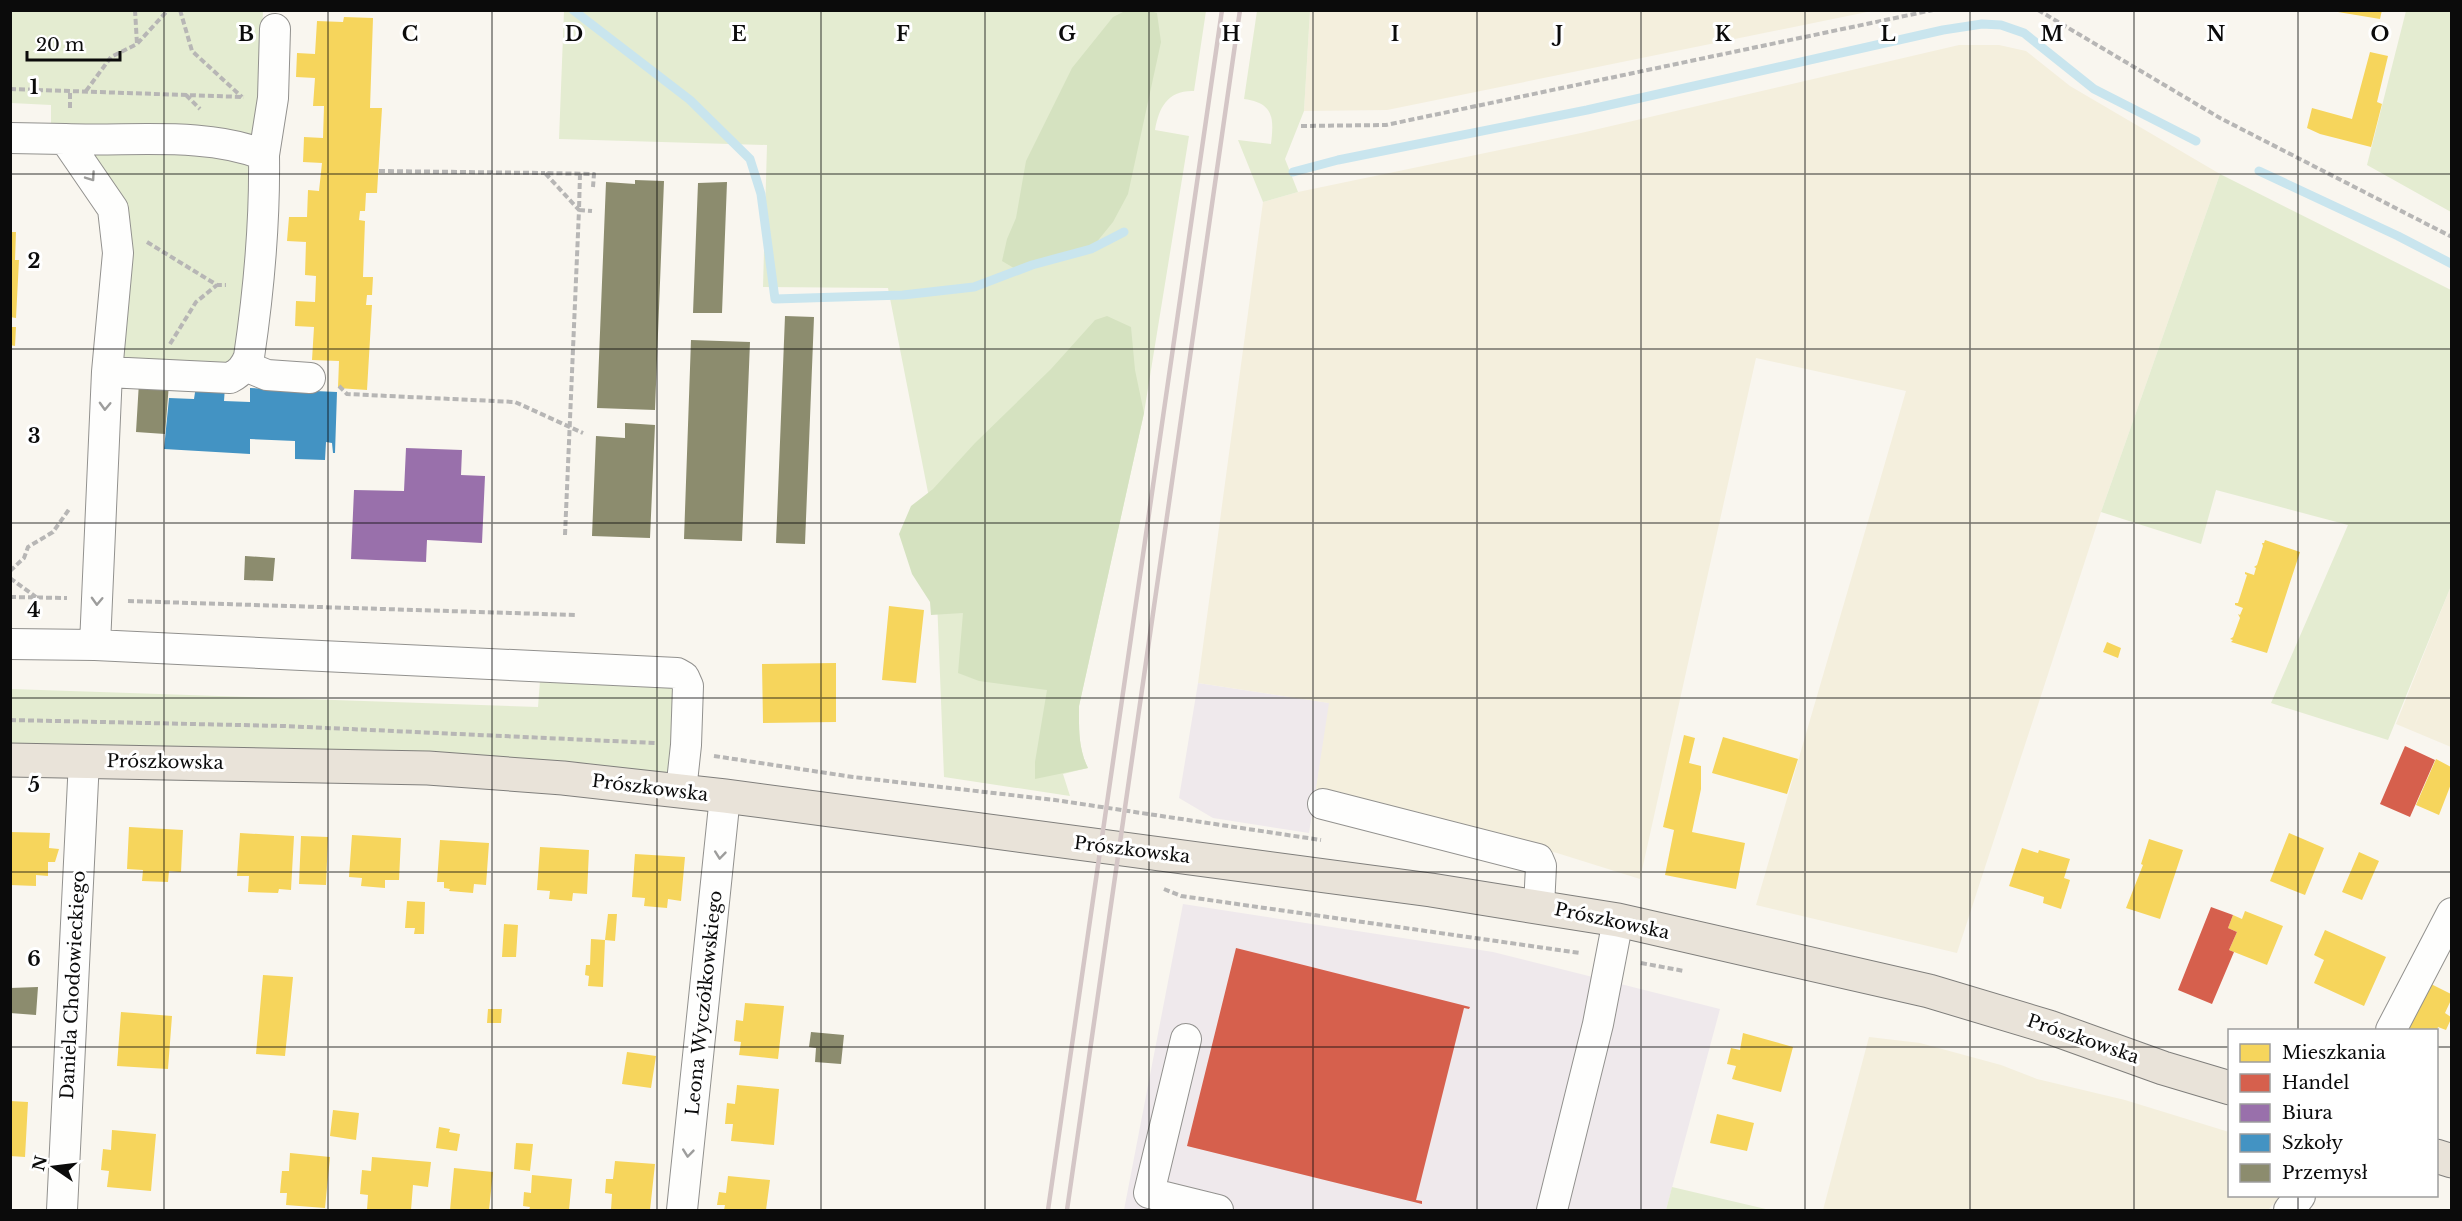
<svg xmlns="http://www.w3.org/2000/svg" width="2462" height="1221" viewBox="0 0 2462 1221" font-family="'Libre Baskerville',serif">
  <style>
    .industrial { fill: #efe9ec }
    .farmland { fill: #f4efdd }
    .green { fill: #e4ecd1 }
    .forest { fill: #d5e2c0 }
    .homes { fill: #f6d55c }
    .shops { fill: #d6604d }
    .offices { fill: #9970ab }
    .schools { fill: #4393c3 }
    .industry { fill: #8c8c6e }
    .lines { fill: none; stroke-linecap: round; stroke-linejoin: round }
    .stream { stroke: #c9e5ee; stroke-width: 9 }
    .minor-casing { stroke: #92918e; stroke-width: 32 }
    .major-casing { stroke: #7f7e7b; stroke-width: 35 }
    .path { stroke: #b7b6b5; stroke-width: 4; stroke-dasharray: 6 3; stroke-linecap: butt }
    .minor { stroke: #fefefd; stroke-width: 30 }
    .major { stroke: #e9e3d9; stroke-width: 33 }
    .rail { stroke: #d4c6c6; stroke-width: 4.5 }
    .oneway { stroke: #9d9d9c }
    .grid { fill: none; stroke: #0b0b0b; stroke-width: 1.5; stroke-opacity: 0.55 }
    .labels { text-anchor: middle; stroke-width: 6; stroke-linejoin: round; paint-order: stroke }
    .street-label { font-size: 18px; fill: #0b0b0b; stroke: #fff }
    .grid-label { font-size: 20px; text-anchor: middle; font-weight: bold; fill: #0b0b0b; stroke: #fff; stroke-width: 6; stroke-linejoin: round; paint-order: stroke }
  </style>
  <rect width="100%" height="100%" fill="#f9f6ef"/>
  <!-- industrial -->
  <path class="industrial" d="M1198 683 1330 703 1309 833 1213 818 1179 798Z
    M1183 904 1493 952 1720 1009 1666 1210H1124Z"/>
  <!-- farmland -->
  <path class="farmland" d="M1310 11H1872L1387 110 1304 111Z
    M1959 45H1999L2026 51 2070 86 2220 174 2101 512 1957 953 1756 905 1906 391 1756 358 1640 879 1557 853 1315 795 1329 703 1198 683 1263 202 1298 192 1581 133Z
    M2451 586V747L2396 724Z
    M1869 1037 1920 1043 2001 1065 2037 1079 2125 1100 2229 1132 2230 1196H2281L2268 1210H1823Z"/>
  <!-- green -->
  <path class="green" d="M11 11H263L258 147 245 366 107 372 113 209 51 139V105L11 103Z
    M564 11H1206L1194 91C1168 90 1159 107 1155 130L1189 136 1144 413 1079 706C1079 728 1078 748 1088 768L1063 774 1070 796 944 777 934 523 888 288 763 287 767 145 559 139Z
    M1257 11H1310L1304 111 1285 159 1298 192 1263 202 1238 140 1271 144C1274 118 1274 103 1244 99Z
    M2406 11H2451V212L2367 165Z
    M2220 174 2451 290V586L2388 740 2271 703 2348 525 2216 490 2201 544 2101 512Z
    M541 667 677 673 681 791 11 761V689L538 707Z
    M1672 1187 1770 1210H1666Z"/>
  <!-- forest -->
  <path class="forest" d="M1127 10 1150 11 1157 13 1161 42 1128 194 1113 222 1091 249 1019 271 1002 261 1007 239 1016 218 1026 161 1072 68 1113 17Z
    M1107 316 1131 327 1135 370 1144 413 1079 706C1079 728 1078 748 1088 768L1035 779V762L1047 690 979 681 958 673 963 613 931 615 930 602 912 574 899 534 911 506 933 489 975 443 1051 369 1095 320Z"/>
  <!-- homes -->
  <path class="homes" d="M2326 10H2382L2380 19Z
    M344 17 373 18 370 108H382L377 193H366L365 211H360L359 220 365 221 363 277H373L372 295H367L366 305H372L367 390 338 388 339 361 312 360 314 327 295 326 296 301 315 302 316 276 305 275 306 242 287 241 289 217H307L308 190 319 191 322 163 303 162 304 137 323 138 324 106H313L315 78 296 77 297 53 315 54 317 21 343 22Z
    M2370 52 2388 56 2377 102 2382 104 2371 147 2320 134 2307 128 2312 108 2352 119Z
    M10 232H16L15 260H19L16 318 10 317Z
    M10 327H16L15 346 10 345Z
    M2265 540 2300 552 2267 653 2231 642 2233 640 2230 639 2233 637 2240 618 2238 614 2240 615 2243 608 2235 605V603H2238L2247 575 2245 574V572L2254 575 2256 568 2254 567 2257 565 2263 546 2262 543H2264Z
    M889 606 924 610 916 683 882 680Z
    M2107 642 2121 648 2118 658 2103 652Z
    M836 663V722L763 723 762 664Z
    M1684 735 1695 738 1689 763 1701 766V789L1692 832 1745 843 1736 889 1665 875 1674 830 1663 827Z
    M1723 737 1798 759 1787 794 1712 773Z
    M2436 759 2451 767V784L2439 815 2416 805Z
    M129 827 183 830 181 872 169 871 168 882 142 881 143 870 127 869Z
    M10 832 50 833 49 848 59 849 55 862H48V876L36 875V886L10 885Z
    M240 833 294 836 291 890 279 889 278 893 248 892 249 876H237Z
    M2289 833 2324 848 2305 895 2270 881Z
    M352 835 401 838 399 880H385V888L361 886 362 878 349 877Z
    M301 836 328 837 326 885 299 884Z
    M2149 839 2183 850 2160 919 2126 908 2143 865 2141 864Z
    M440 840 489 843 486 885 474 884 473 893 449 891 450 889 444 888V882H437Z
    M540 847 589 850 587 894 573 893 572 901 549 899 550 891 537 890Z
    M2022 848 2038 853 2039 850 2070 859 2064 878 2070 880 2061 909 2043 903 2044 897 2009 886Z
    M2359 852 2379 861 2362 900 2342 892Z
    M635 854 685 857 681 901 668 899 667 908 644 906 645 898 632 897Z
    M407 901 425 902 424 934H414L415 928H405Z
    M2245 911 2283 926 2267 965 2229 950 2237 932 2228 928 2233 915 2242 919Z
    M608 914H617L615 941 605 940 603 987 588 986 589 976 585 975 586 965H590L591 939 605 940Z
    M504 924 518 925 516 957H502Z
    M2325 930 2386 957 2364 1006 2314 983 2324 960 2314 955Z
    M263 975 293 977 285 1056 256 1054Z
    M2427 982 2451 994V1000L2445 1013 2451 1017V1019L2446 1030 2438 1027 2437 1030H2404Z
    M745 1003 784 1006 778 1059 739 1055 741 1042 734 1041 736 1020 743 1021Z
    M488 1009H502L501 1023H487Z
    M121 1012 172 1016 168 1069 117 1066Z
    M1743 1033 1793 1047 1781 1092 1732 1079 1736 1066 1727 1064 1731 1048 1740 1050Z
    M627 1052 656 1056 651 1088 622 1084Z
    M737 1085 779 1089 774 1145 731 1141 733 1124H725L727 1103 735 1104Z
    M10 1101 28 1102 25 1157 10 1156Z
    M333 1110 359 1113 356 1140 330 1136Z
    M1717 1114 1754 1123 1747 1151 1710 1143Z
    M439 1127 450 1129 449 1132 460 1134 457 1151 436 1148Z
    M112 1130 156 1134 151 1191 107 1187 109 1171 101 1170 103 1149 111 1150Z
    M516 1143 533 1144 530 1171 514 1169Z
    M290 1153 330 1157 325 1208 286 1205 287 1193H280L282 1171H289Z
    M372 1157 431 1162 428 1187 413 1185 411 1210H367L368 1195 360 1194 362 1170 371 1171Z
    M615 1161 655 1164 650 1210H611L612 1194 605 1193 606 1179H613Z
    M454 1168 493 1172 489 1210H450Z
    M532 1175 572 1179 569 1210H529L530 1207 523 1206 524 1192 531 1193Z
    M728 1176 770 1180 766 1210H724L725 1205H717L719 1192 726 1193Z"/>
  <!-- shops -->
  <path class="shops" d="M2405 746 2435 760 2410 817 2380 804Z
    M2211 907 2233 915 2228 928 2237 932 2229 950 2234 952 2212 1004 2178 990Z
    M1236 948 1470 1007 1469 1009 1464 1008 1416 1200 1422 1201V1204L1187 1146Z"/>
  <!-- offices -->
  <path class="offices" d="M406 448 462 450 461 475 485 476 482 543 427 540 426 562 351 559 354 490 404 491Z"/>
  <!-- schools -->
  <path class="schools" d="M196 386 225 387 224 401 250 402V388L337 392 335 453H333L332 443 326 442 325 460 295 459V441L250 439V454L164 449 169 398 194 399Z"/>
  <!-- industry -->
  <path class="industry" d="M635 180 664 181 655 410 597 408 606 182 635 184Z
    M727 182 722 313H693L698 183Z
    M785 316 814 317 805 544 776 543Z
    M691 340 750 342 742 541 684 539Z
    M139 382 169 384 165 434 136 432Z
    M625 423 655 425 650 538 592 536 596 436 625 438Z
    M245 556 275 558 273 581 244 580Z
    M38 987 36 1015 10 1013V988Z
    M811 1032 844 1035 841 1064 815 1062 816 1048 809 1047Z"/>
  <g class="lines">
    <!-- stream -->
    <path class="stream" d="M573 10 690 100 750 159 761 194 775 299 903 295 974 287 1032 265 1091 249 1124 232
      M2259 171 2398 236 2452 264
      M1293 172 1338 160 1587 110 1943 30 1982 24 2001 25 2024 33 2094 89 2196 141"/>
    <!-- minor casing -->
    <g class="minor-casing">
      <path id="minor" d="M10 138 65 139 113 209 118 253 107 372 95 645
        M65 139C128 142 206 131 264 155 265 223 259 289 249 357 245 367 240 373 230 378L107 372
        M264 155 273 98 275 29
        M245 366 267 375 310 378
        M10 644 95 645 677 673 684 677 688 686 686 745 681 791
        M1323 804 1538 859 1541 866 1539 907
        M2391 1030 2452 913
        M1186 1039 1149 1193 1218 1210
        M62 1210 84 760
        M682 1210 725 796
        M1552 1210 1598 1024 1618 920
        M2289 1210 2300 1196"/>
    </g>
    <!-- major casing -->
    <g class="major-casing">
      <path id="major" d="M10 760 428 768 563 778 725 796 1431 890 1618 920 1929 991 2049 1027 2163 1068 2230 1088
        M2436 1156 2452 1161"/>
    </g>
    <!-- path -->
    <path class="path" d="M135 10 137 44
      M180 10 192 51 242 97
      M2038 10 2220 118 2452 237
      M10 89 244 97
      M86 91 111 57 137 44 168 10
      M186 95 200 109
      M70 108V91
      M1301 126 1386 125 1933 10
      M379 171 545 173
      M580 174 579 210 592 211
      M147 242 217 285H226
      M170 344 196 302 217 285
      M339 386 347 394 515 402 583 433
      M565 535 579 210 545 173 594 174 593 187
      M10 571 24 558 28 547 53 532 70 508
      M10 578 36 597
      M10 597 67 598
      M128 601 575 615
      M10 720 284 726 655 743
      M714 756 853 777 1055 800 1321 840
      M1164 889 1181 896 1580 953
      M1641 963 1684 971"/>
    <!-- minor -->
    <use href="#minor" class="minor"/>
    <!-- major -->
    <use href="#major" class="major"/>
    <!-- rail -->
    <path class="rail" d="M1048 1210 1222 10
      M1067 1210 1240 10"/>
  </g>
  <!-- one-way arrows -->
  <defs><path id="oneway-chevron" d="M-2-3.5L2.5 0L-2 3.5" fill="none" stroke-width="1.6" stroke-linecap="round" stroke-linejoin="round" transform="scale(1.5)"/></defs>
  <g class="oneway">
    <use href="#oneway-chevron" transform="translate(91 177) rotate(55)"/>
    <use href="#oneway-chevron" transform="translate(105 406) rotate(92)"/>
    <use href="#oneway-chevron" transform="translate(97 601) rotate(92)"/>
    <use href="#oneway-chevron" transform="translate(720 855) rotate(96)"/>
    <use href="#oneway-chevron" transform="translate(688 1153) rotate(96)"/>
  </g>
  <!-- grid -->
  <path class="grid" d="M164 10V1210M328 10V1210M492 10V1210M657 10V1210M821 10V1210M985 10V1210M1149 10V1210M1313 10V1210M1477 10V1210M1641 10V1210M1805 10V1210M1970 10V1210M2134 10V1210M2298 10V1030M10 174H2452M10 349H2452M10 523H2452M10 698H2452M10 872H2452M10 1047H2230M2436 1047H2452M2298 1196V1210"/>
  <g class="labels">
    <!-- street labels -->
    <g class="street-label">
      <text transform="translate(165 762) rotate(1)" y="6">Prószkowska</text>
      <text transform="translate(650 788) rotate(7)" y="6">Prószkowska</text>
      <text transform="translate(1132 850) rotate(7)" y="6">Prószkowska</text>
      <text transform="translate(1612 921) rotate(12)" y="6">Prószkowska</text>
      <text transform="translate(73 985) rotate(-87)" y="6">Daniela Chodowieckiego</text>
      <text transform="translate(704 1003) rotate(-84)" y="6">Leona Wyczółkowskiego</text>
      <text transform="translate(2083 1039) rotate(19)" y="6">Prószkowska</text>
    </g>
  </g>
  <g class="grid-label">
    <text x="246" y="41">B</text>
    <text x="410" y="41">C</text>
    <text x="574" y="41">D</text>
    <text x="739" y="41">E</text>
    <text x="903" y="41">F</text>
    <text x="1067" y="41">G</text>
    <text x="1231" y="41">H</text>
    <text x="1395" y="41">I</text>
    <text x="1559" y="41">J</text>
    <text x="1723" y="41">K</text>
    <text x="1888" y="41">L</text>
    <text x="2052" y="41">M</text>
    <text x="2216" y="41">N</text>
    <text x="2380" y="41">O</text>
    <text x="34" y="94">1</text>
    <text x="34" y="268">2</text>
    <text x="34" y="443">3</text>
    <text x="34" y="617">4</text>
    <text x="34" y="792">5</text>
    <text x="34" y="966">6</text>
  </g>
  <!-- border -->
  <rect width="2462" height="1221" fill="none" stroke="#0b0b0b" stroke-width="24"/>
  <!-- legend -->
  <rect x="2228" y="1029" width="210" height="168" fill="#ffffff" stroke="#9d9d9d" stroke-width="1.5"/>
  <rect x="2240" y="1044" width="30" height="18" fill="#f6d55c" stroke="#9d9d9d" stroke-width="1.5"/>
  <text x="2282" y="1059" font-size="18" fill="#0b0b0b">Mieszkania</text>
  <rect x="2240" y="1074" width="30" height="18" fill="#d6604d" stroke="#9d9d9d" stroke-width="1.5"/>
  <text x="2282" y="1089" font-size="18" fill="#0b0b0b">Handel</text>
  <rect x="2240" y="1104" width="30" height="18" fill="#9970ab" stroke="#9d9d9d" stroke-width="1.5"/>
  <text x="2282" y="1119" font-size="18" fill="#0b0b0b">Biura</text>
  <rect x="2240" y="1134" width="30" height="18" fill="#4393c3" stroke="#9d9d9d" stroke-width="1.5"/>
  <text x="2282" y="1149" font-size="18" fill="#0b0b0b">Szkoły</text>
  <rect x="2240" y="1164" width="30" height="18" fill="#8c8c6e" stroke="#9d9d9d" stroke-width="1.5"/>
  <text x="2282" y="1179" font-size="18" fill="#0b0b0b">Przemysł</text>
  <!-- north arrow -->
  <g transform="translate(54 1167) rotate(284)" stroke="#ffffff" stroke-width="4.5" paint-order="stroke">
  <path d="M0-4.5L10 22L0 15L-10 22Z" fill="#0b0b0b"/>
  <text y="-9" font-size="16" font-weight="bold" text-anchor="middle" fill="#0b0b0b">N</text>
  </g>
  <!-- scale -->
  <path d="M27 51v9h93v-9" fill="none" stroke="#0b0b0b" stroke-width="3"/>
  <text x="36" y="51" font-size="18" fill="#0b0b0b" stroke="#ffffff" stroke-width="4.5" paint-order="stroke">20 m</text>
</svg>
